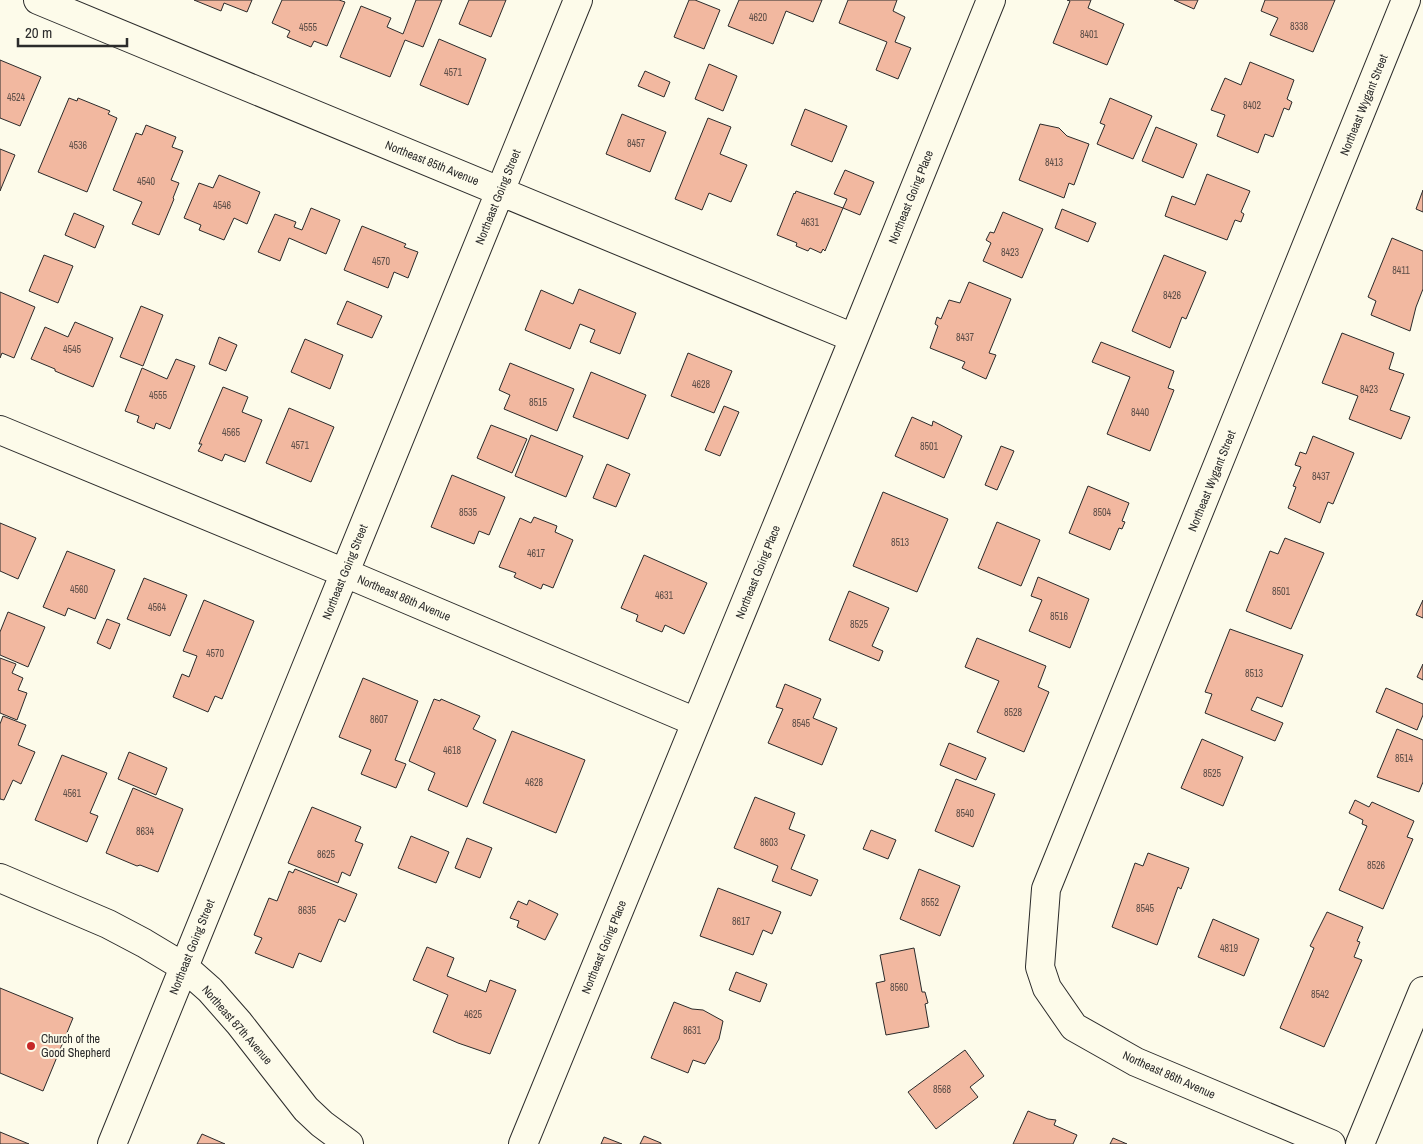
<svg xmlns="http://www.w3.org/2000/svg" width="1423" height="1144" viewBox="0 0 1423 1144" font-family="'Archivo Narrow',sans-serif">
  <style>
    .building { fill: #f2b8a0; stroke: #2b2b2b }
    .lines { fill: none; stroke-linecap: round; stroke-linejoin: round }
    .street-casing { stroke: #2b2b2b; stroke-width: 30 }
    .street { stroke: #fdfbea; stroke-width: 28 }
    .poi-dot { fill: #c62828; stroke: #fdfbea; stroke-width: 2 }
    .labels { text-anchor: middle; stroke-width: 4; stroke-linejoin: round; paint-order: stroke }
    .number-label { font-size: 10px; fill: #5d4e48 }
    .street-label { font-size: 12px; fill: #2b2b2b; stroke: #fdfbea }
    .poi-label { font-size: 12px; fill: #2b2b2b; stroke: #fdfbea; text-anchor: start }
  </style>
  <rect width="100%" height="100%" fill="#fdfbea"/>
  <!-- building -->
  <path class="building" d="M194 0H252L247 12 224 3 221 11Z
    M282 0H339L345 2 327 46 314 41 311 47 287 37 290 31 272 23Z
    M416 0H442L423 47 405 40 390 77 340 57 361 6 391 18 387 27 403 34Z
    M469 0H506L491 37 459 24Z
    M689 0H695L720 10 704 49 674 37Z
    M739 0H822L813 22 786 11 773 44 728 26Z
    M848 0H897L893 11 905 17 895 42 911 48 898 79 876 70 887 42 839 23Z
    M1067 0H1091L1088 8 1124 24 1107 65 1053 43 1070 1Z
    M1174 0H1198L1194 9Z
    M1265 0H1335L1313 52 1270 35 1278 18 1261 11Z
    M439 39 486 59 468 105 420 85Z
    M0 60 41 77 20 126 0 118Z
    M1250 62 1294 80 1287 99 1292 102 1289 110 1284 108 1273 137 1265 134 1258 153 1217 136 1225 115 1211 110 1225 78 1241 85Z
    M709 64 737 76 723 111 695 99Z
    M645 71 670 82 664 97 638 86Z
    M69 98 77 101 78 98 110 111 108 114 117 118 87 192 38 172Z
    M1110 98 1152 116 1133 159 1097 144 1105 125 1100 123Z
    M805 109 847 126 832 162 791 145Z
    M622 114 666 132 650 172 606 154Z
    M708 118 731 127 720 154 747 165 731 202 709 193 702 210 675 199Z
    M1040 124 1059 128 1067 136 1089 144 1074 185 1069 183 1064 198 1019 180Z
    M146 125 176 137 172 147 183 151 171 180 179 183 173 198 174 199 159 235 132 224 142 202 113 190 136 133 142 135Z
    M1156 127 1197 144 1183 178 1142 161Z
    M0 149 15 155 0 191Z
    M845 170 874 182 860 215 843 208 847 199 834 194Z
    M1207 174 1250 191 1241 212 1244 214 1241 222 1235 220 1227 240 1165 216 1172 196 1195 205Z
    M219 175 260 192 247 224 234 218 224 240 199 230 201 225 184 218 199 183 213 188Z
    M1423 190V212L1416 209Z
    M796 191 843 208 825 251 823 249 821 253 810 248 808 251 796 246 797 243 777 235 794 193 795 194Z
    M311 208 340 220 326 254 289 238 280 261 258 252 275 214 296 222 294 227 302 230Z
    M1062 209 1096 223 1088 242 1055 228Z
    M1003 212 1043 229 1022 278 983 261 991 243 986 240 990 232 994 233Z
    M74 213 104 226 95 248 65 235Z
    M362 226 406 244 404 247 418 252 408 278 394 272 388 288 344 270Z
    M1392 238 1423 251V289L1416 307 1410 331 1371 315 1376 301 1368 297Z
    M44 255 73 266 58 303 29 291Z
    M1164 255 1206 272 1186 319 1182 317 1170 348 1132 331Z
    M969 282 1011 299 989 353 996 355 986 379 962 368 965 362 930 348 938 326 935 324 937 317 941 319 949 300 960 303Z
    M579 289 636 313 620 354 590 342 595 330 580 324 570 349 525 330 541 290 573 304Z
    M0 292 35 307 14 358 2 353 0 358Z
    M347 301 382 316 372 338 337 324Z
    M141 306 163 315 143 366 120 357Z
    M75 322 113 338 93 387 55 371V369L31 359 45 327 68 337Z
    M1342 333 1394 353 1389 369 1404 374 1390 410 1410 417 1401 439 1349 419 1358 396 1322 383Z
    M219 337 237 345 226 371 209 364Z
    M305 339 343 355 330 389 291 372Z
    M1101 342 1174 371 1168 388 1174 390 1150 451 1107 434 1130 377 1092 362Z
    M688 353 732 371 714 413 671 396Z
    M176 359 195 366 170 429 156 423 154 429 137 422 139 416 125 411 142 368 167 379Z
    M510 363 574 389 557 431 504 409 510 395 499 390Z
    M591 372 646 395 628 439 573 417Z
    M223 387 248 397 242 412 262 420 245 462 225 454 222 461 198 451 202 444H199Z
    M724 406 739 412 720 456 705 450Z
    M289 408 334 427 311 482 266 463Z
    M912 417 932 426 933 421 962 436 944 478 895 456Z
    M491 425 527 439 512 473 477 458Z
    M531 435 583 456 566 497 515 476Z
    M1313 436 1354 453 1333 504 1328 502 1320 523 1288 508 1296 487 1293 486 1301 467 1295 465 1300 452 1306 454Z
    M1001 446 1014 451 997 490 985 485Z
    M607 464 630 474 616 507 593 498Z
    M452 475 505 497 489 535 479 531 474 544 431 527Z
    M1088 486 1129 503 1122 521 1125 522 1122 529 1119 528 1110 550 1069 533Z
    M883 492 948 519 917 592 853 566Z
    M534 517 557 526 555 532 573 540 553 588 543 584 541 589 514 577 516 573 499 567 520 518 531 523Z
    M997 522 1040 540 1021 586 978 568Z
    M0 523 36 538 18 579 0 571Z
    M1285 538 1324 553 1291 629 1246 611 1270 551 1278 554Z
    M67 551 115 570 95 619 68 608 65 616 43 607Z
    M644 555 707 583 684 634 665 625 662 632 636 621 638 615 621 608Z
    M1038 577 1089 599 1070 648 1029 631 1042 600 1031 596Z
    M144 578 187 595 170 636 127 619Z
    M849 591 889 608 872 646 883 651 879 661 829 640Z
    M204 600 254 621 222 699 215 696 208 712 173 697 182 674 189 677 197 656 183 651Z
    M1423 600V618L1416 615Z
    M8 612 45 627 28 667 0 655V632Z
    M107 619 120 624 110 649 97 643Z
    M1230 629 1303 655 1282 707 1257 697 1251 710 1283 723 1275 741 1205 713 1212 694 1205 692Z
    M977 638 1046 666 1038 687 1049 692 1024 752 977 732 999 681 965 667Z
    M0 658 16 664 12 673 23 678 18 690 27 693 17 720 0 713Z
    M1423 664V680L1417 677Z
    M363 678 418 701 395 760 406 764 396 788 361 774 371 750 339 737Z
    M785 684 821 699 813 718 837 728 822 765 768 743 783 709 776 707Z
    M1386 688 1423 704V715L1417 730 1376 712Z
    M434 699 440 701 441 699 480 716 473 729 496 740 467 807 428 790 435 773 409 761Z
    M3 716 26 725 18 745 35 752 21 784 13 780 4 800 0 799V724Z
    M1397 729 1423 740V782L1419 792 1377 777Z
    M512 731 585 760 556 833 483 803Z
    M1202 739 1243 757 1223 806 1181 788Z
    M949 743 986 758 976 780 940 765Z
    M129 752 167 768 156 795 118 779Z
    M62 755 107 773 90 813 98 816 87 842 35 820Z
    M956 779 995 794 973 847 935 831Z
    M133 788 183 809 158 872 140 865 137 866 106 853Z
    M755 797 795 813 789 829 805 835 791 869 818 880 811 896 772 881 778 866 734 848Z
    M1355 800 1369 807 1372 802 1414 821 1407 837 1413 839 1383 909 1339 890 1367 826 1362 824 1363 820 1349 813Z
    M312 807 361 827 355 841 363 844 350 876 342 872 338 883 288 863Z
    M871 830 896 840 888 859 863 849Z
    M411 836 449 852 436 883 398 868Z
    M467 838 492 848 480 878 455 868Z
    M1148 853 1189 868 1181 889 1178 887 1157 945 1112 927 1135 863 1143 866Z
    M295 869 357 894 345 922 339 919 321 962 299 953 293 968 255 953 262 938 254 935 269 898 277 901 289 871 293 873Z
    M919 869 960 886 940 936 900 919Z
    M718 888 781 912 772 934 763 930 753 955 700 936Z
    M529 900 558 914 545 940 517 927 519 921 510 918 518 901 527 905Z
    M1327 912 1363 927 1357 941 1360 942 1354 957 1362 960 1324 1047 1280 1028 1314 948 1310 946Z
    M1213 919 1259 939 1244 976 1198 957Z
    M427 947 454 958 447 976 486 992 490 980 516 990 490 1054 458 1043 433 1032 448 995 413 980Z
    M914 948 922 992H925L928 1003 925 1004 929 1027 886 1035 876 983 885 981 880 955Z
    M736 972 767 984 760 1002 729 990Z
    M0 988 73 1018 43 1091 0 1073Z
    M674 1002 692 1009 703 1010 723 1021 719 1039 705 1064 693 1060 688 1073 651 1058Z
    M965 1050 984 1076 970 1087 978 1097 936 1129 908 1092Z
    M1028 1111 1048 1119 1056 1120 1054 1125 1077 1135 1073 1144H1013Z
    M0 1132 29 1144H0Z
    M202 1134 225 1144H197Z
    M644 1136 661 1143V1144H640Z
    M604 1137 622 1144H601Z
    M1113 1138 1127 1144H1110Z"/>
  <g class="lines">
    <!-- street casing -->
    <g class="street-casing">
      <path id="street" d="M38 0 854 338
        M0 430 345 573 696 722
        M0 878 108 924 144 943 184 967 210 990 239 1023 306 1109 322 1124 349 1144
        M112 1144 578 0
        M523 1144 854 338 991 0
        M1331 1144 1136 1062 1074 1027 1047 988 1040 967 1046 889 1406 0
        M1360 1144 1423 991"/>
    </g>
    <!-- street -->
    <use href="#street" class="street"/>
  </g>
  <!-- markers -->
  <circle class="poi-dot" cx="31" cy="1046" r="5"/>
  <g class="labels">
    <!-- number labels -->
    <g class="number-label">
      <text x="758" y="21">4620</text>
      <text x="1299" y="30">8338</text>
      <text x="308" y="31">4555</text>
      <text x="1089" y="38">8401</text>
      <text x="453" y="76">4571</text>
      <text x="16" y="101">4524</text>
      <text x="1252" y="109">8402</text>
      <text x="636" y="147">8457</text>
      <text x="78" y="149">4536</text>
      <text x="1054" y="166">8413</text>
      <text x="146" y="185">4540</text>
      <text x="222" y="209">4546</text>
      <text x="810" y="226">4631</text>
      <text x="1010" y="256">8423</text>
      <text x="381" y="265">4570</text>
      <text x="1401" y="274">8411</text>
      <text x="1172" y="299">8426</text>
      <text x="965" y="341">8437</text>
      <text x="72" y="353">4545</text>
      <text x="701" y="388">4628</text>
      <text x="1369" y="393">8423</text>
      <text x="158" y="399">4555</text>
      <text x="538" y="406">8515</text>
      <text x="1140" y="416">8440</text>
      <text x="231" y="436">4565</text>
      <text x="300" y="449">4571</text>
      <text x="929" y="450">8501</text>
      <text x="1321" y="480">8437</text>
      <text x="468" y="516">8535</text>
      <text x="1102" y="516">8504</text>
      <text x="900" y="546">8513</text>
      <text x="536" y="557">4617</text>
      <text x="79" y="593">4560</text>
      <text x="1281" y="595">8501</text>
      <text x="664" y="599">4631</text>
      <text x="157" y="611">4564</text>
      <text x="1059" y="620">8516</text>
      <text x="859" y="628">8525</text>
      <text x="215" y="657">4570</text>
      <text x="1254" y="677">8513</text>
      <text x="1013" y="716">8528</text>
      <text x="379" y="723">8607</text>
      <text x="801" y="727">8545</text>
      <text x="452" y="754">4618</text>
      <text x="1404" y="762">8514</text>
      <text x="1212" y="777">8525</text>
      <text x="534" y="786">4628</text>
      <text x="72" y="797">4561</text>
      <text x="965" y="817">8540</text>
      <text x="145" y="835">8634</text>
      <text x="769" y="846">8603</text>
      <text x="326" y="858">8625</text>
      <text x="1376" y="869">8526</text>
      <text x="930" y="906">8552</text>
      <text x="1145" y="912">8545</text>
      <text x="307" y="914">8635</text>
      <text x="741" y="925">8617</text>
      <text x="1229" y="952">4819</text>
      <text x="899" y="991">8560</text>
      <text x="1320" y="998">8542</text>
      <text x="473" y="1018">4625</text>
      <text x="692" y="1034">8631</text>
      <text x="942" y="1093">8568</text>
    </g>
    <!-- street labels -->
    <g class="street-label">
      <text transform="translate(1364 105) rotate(-68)" y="4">Northeast Wygant Street</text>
      <text transform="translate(432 163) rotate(22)" y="4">Northeast 85th Avenue</text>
      <text transform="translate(498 197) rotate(-68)" y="4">Northeast Going Street</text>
      <text transform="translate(911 197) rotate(-68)" y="4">Northeast Going Place</text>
      <text transform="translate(1212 481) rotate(-68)" y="4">Northeast Wygant Street</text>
      <text transform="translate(345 572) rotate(-68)" y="4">Northeast Going Street</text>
      <text transform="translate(758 572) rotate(-68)" y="4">Northeast Going Place</text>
      <text transform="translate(404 598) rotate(23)" y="4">Northeast 86th Avenue</text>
      <text transform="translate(192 947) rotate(-68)" y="4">Northeast Going Street</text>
      <text transform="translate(604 947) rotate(-68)" y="4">Northeast Going Place</text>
      <text transform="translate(237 1025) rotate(49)" y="4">Northeast 87th Avenue</text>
      <text transform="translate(1169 1075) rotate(24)" y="4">Northeast 86th Avenue</text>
    </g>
    <!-- poi labels -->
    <g class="poi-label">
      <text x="41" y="1043">Church of the<tspan x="41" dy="14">Good Shepherd</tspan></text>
    </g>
  </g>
  <!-- scale -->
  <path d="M18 38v8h109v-8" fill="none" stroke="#2b2b2b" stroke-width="2.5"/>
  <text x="25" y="38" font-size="15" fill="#2b2b2b" stroke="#fdfbea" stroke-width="4" paint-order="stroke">20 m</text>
</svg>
